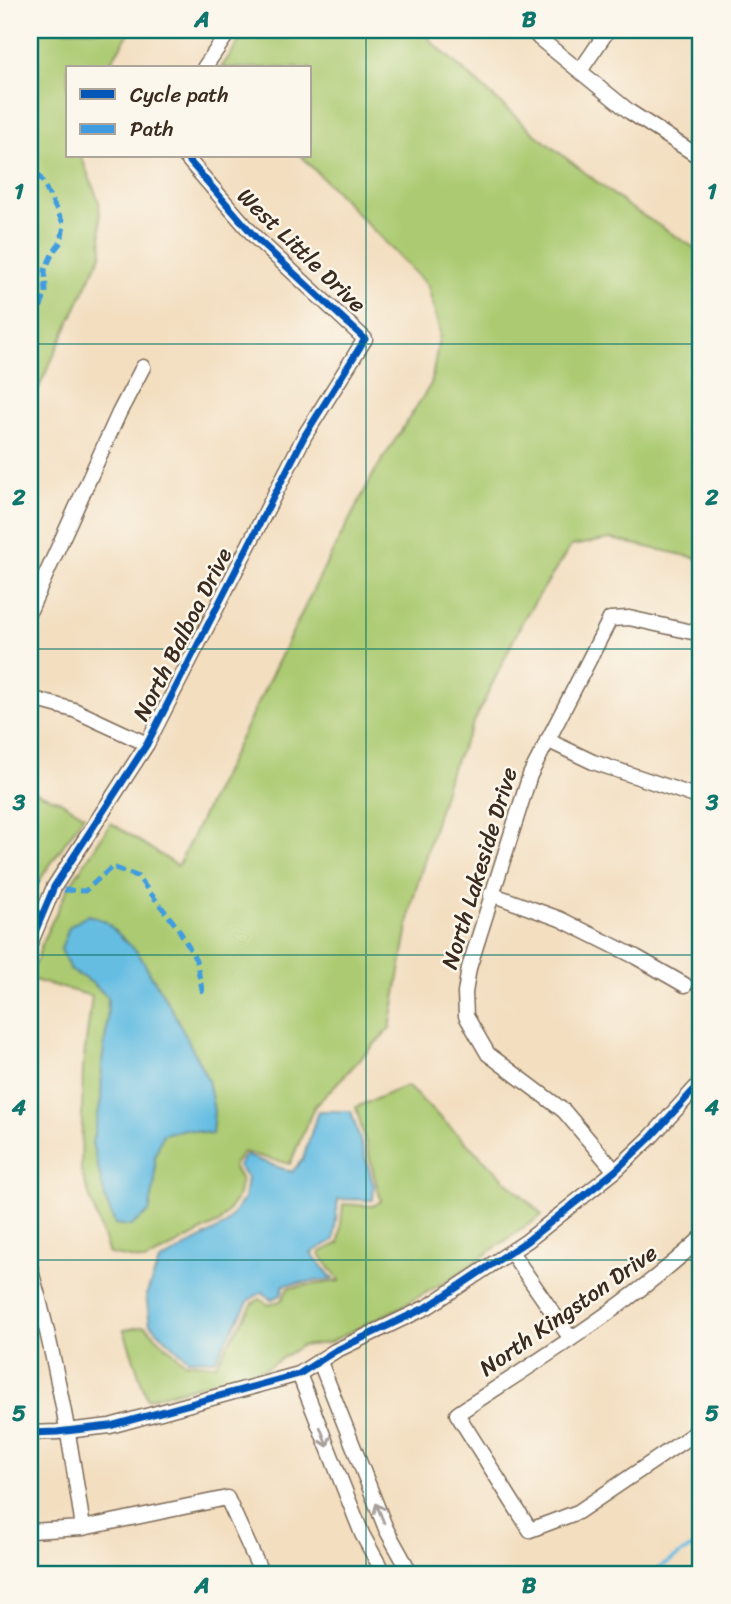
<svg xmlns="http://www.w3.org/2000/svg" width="731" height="1604" viewBox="0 0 731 1604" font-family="Sriracha,sans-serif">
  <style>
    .green { fill: #abca71; stroke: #737a48; stroke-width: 2 }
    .water { fill: #65bde2; stroke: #507480; stroke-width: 2 }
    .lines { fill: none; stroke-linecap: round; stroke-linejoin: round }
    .stream { stroke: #65bde2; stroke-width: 3.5 }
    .minor-casing { stroke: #7b6957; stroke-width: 17 }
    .minor { stroke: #fff; stroke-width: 14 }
    .quiet { stroke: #3f9ce0; stroke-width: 5; stroke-dasharray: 10 5; stroke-linecap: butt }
    .cycleway-casing { stroke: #fbf7ec; stroke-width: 11 }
    .cycleway { stroke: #0057b8; stroke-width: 7 }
    .oneway { stroke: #a79f9a }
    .grid { fill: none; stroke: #0f766e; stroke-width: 2; stroke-opacity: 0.55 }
    .labels { text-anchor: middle; stroke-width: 5; stroke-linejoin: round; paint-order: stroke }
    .street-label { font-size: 23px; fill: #3b2a1e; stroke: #fbf7ec }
    .neatline { fill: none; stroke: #0f766e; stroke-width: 2.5 }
    .grid-label { font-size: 23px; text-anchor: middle; font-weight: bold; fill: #0f766e }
  </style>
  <rect width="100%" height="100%" fill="#fbf7ec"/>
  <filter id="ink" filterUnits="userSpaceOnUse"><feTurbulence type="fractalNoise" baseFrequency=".0143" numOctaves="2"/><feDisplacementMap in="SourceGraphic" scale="14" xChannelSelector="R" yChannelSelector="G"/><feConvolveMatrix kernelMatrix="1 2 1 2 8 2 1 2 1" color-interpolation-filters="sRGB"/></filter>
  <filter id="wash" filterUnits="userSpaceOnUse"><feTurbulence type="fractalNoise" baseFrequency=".00686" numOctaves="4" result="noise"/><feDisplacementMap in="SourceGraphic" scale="28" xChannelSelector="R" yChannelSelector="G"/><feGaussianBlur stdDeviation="1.57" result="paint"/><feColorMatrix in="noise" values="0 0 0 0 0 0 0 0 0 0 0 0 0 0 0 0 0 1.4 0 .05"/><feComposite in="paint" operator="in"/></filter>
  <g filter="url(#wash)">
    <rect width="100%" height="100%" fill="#f3dec0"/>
    <!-- green -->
    <path class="green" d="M30 30H131L107 68H68V156H81L99 202 102 253 30 406Z
      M247 30H422L433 43 535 134 628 206 701 252V559L611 539 571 546 523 620 450 772 412 903 390 1028 314 1107 290 1164 243 1152 233 1166 241 1180 237 1198 220 1222 145 1261 109 1254 81 1171 83 1066 92 996 30 979 45 936 67 890 111 823 178 866 322 572 374 473 431 384 440 333 428 286 301 156H310V68H221Z
      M30 790 60 801 84 815 39 881 30 906Z
      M407 1086 542 1215 452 1278 395 1310 328 1343 301 1346 266 1368 147 1399 124 1330 145 1326 184 1362 215 1365 253 1303 260 1299 269 1305 282 1300 288 1288 340 1281 319 1253 339 1243 343 1204 373 1206 381 1201 356 1107Z"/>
    <!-- water -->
    <path class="water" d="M88 915 105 921 138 953 175 1015 208 1080 214 1111 212 1134 185 1129 163 1134 155 1156V1182L149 1212 131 1226 115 1224 106 1201 92 1143 101 1100 102 1062 107 1027 108 997 91 982 70 970 61 949 69 927Z
      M318 1111H351L374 1186 373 1200 338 1199 334 1240 311 1253 333 1279 284 1285 281 1295 271 1300 263 1292 249 1300 215 1360 188 1359 150 1324 146 1295 159 1262 225 1225 244 1199 247 1178 238 1166 245 1155 292 1172 303 1159Z"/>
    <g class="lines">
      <!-- stream -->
      <path class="stream" d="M650 1574 701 1541"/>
    </g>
  </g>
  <g filter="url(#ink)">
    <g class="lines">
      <!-- minor casing -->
      <g class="minor-casing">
        <path id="minor" d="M532 30 539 38 630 112 701 158
          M204 68 230 30
          M580 71 608 30
          M30 610 119 413 143 367
          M30 698 74 710 147 744
          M547 740 593 762 701 798
          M491 894 560 919 636 957 685 985
          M30 944 54 887 147 744 305 435 365 339 256 238 185 156
          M615 1171 564 1111 488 1054 466 1016 465 993 469 968 530 775 610 619 629 618 701 634
          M701 1238C628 1306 540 1359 457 1414L530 1530 578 1512 701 1429
          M511 1252 571 1339
          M30 1267C55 1353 70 1439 83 1528
          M320 1362 386 1529 411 1574
          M299 1374 362 1534 384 1574
          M30 1433 57 1432 110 1426 299 1374 335 1351 429 1306 527 1241 615 1171 651 1137 701 1082
          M30 1531 83 1528 227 1498 262 1574"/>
      </g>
      <!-- minor -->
      <use href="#minor" class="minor"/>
      <!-- quiet -->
      <path class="quiet" d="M30 130 32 132 39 175 64 225 61 242 53 252 45 270 46 293 41 306 30 321
        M30 881 41 884
        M64 890 85 891 112 867 137 876 178 928 196 960 203 994"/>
      <!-- cycleway casing -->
      <g class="cycleway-casing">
        <path id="cycleway" d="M30 944 54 887 147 744 305 435 365 339 256 238 185 156
          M30 1433 57 1432 110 1426 299 1374 335 1351 429 1306 527 1241 615 1171 651 1137 701 1082"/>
      </g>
      <!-- cycleway -->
      <use href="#cycleway" class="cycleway"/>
    </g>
    <!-- one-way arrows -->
    <defs><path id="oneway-shaft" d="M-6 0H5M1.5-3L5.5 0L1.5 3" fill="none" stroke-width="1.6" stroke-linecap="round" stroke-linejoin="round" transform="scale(1.75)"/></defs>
    <g class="oneway">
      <use href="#oneway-shaft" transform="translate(324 1437) rotate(69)"/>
      <use href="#oneway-shaft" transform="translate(380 1513) rotate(-112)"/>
    </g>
  </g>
  <!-- grid -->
  <path class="grid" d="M366 30V1574M30 344H701M30 649H701M30 955H701M30 1260H701"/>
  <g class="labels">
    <!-- street labels -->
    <g class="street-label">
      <text transform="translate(302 250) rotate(44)" y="8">West Little Drive</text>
      <text transform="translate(182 634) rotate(-63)" y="8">North Balboa Drive</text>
      <text transform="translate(479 868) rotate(-73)" y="8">North Lakeside Drive</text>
      <text transform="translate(568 1310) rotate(-35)" y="8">North Kingston Drive</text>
    </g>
  </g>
  <!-- margin -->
  <rect width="731" height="1604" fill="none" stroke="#fbf7ec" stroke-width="77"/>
  <!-- legend -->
  <rect x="66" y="66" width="245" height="91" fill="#fbf7ec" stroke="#aea59a" stroke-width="2"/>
  <rect x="80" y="89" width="35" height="10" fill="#0057b8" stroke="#aea59a" stroke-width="2"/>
  <text x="130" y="102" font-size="21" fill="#3b2a1e">Cycle path</text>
  <rect x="80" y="124" width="35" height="10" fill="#3f9ce0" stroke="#aea59a" stroke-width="2"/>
  <text x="130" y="136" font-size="21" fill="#3b2a1e">Path</text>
  <rect x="38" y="38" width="654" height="1528" class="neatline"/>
  <g class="grid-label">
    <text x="202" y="27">A</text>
    <text x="529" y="27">B</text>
    <text x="19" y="199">1</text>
    <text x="712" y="199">1</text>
    <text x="19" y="505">2</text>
    <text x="712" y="505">2</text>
    <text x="19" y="810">3</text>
    <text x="712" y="810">3</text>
    <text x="19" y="1115">4</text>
    <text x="712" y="1115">4</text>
    <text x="19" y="1421">5</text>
    <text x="712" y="1421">5</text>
    <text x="202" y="1593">A</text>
    <text x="529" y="1593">B</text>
  </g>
</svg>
